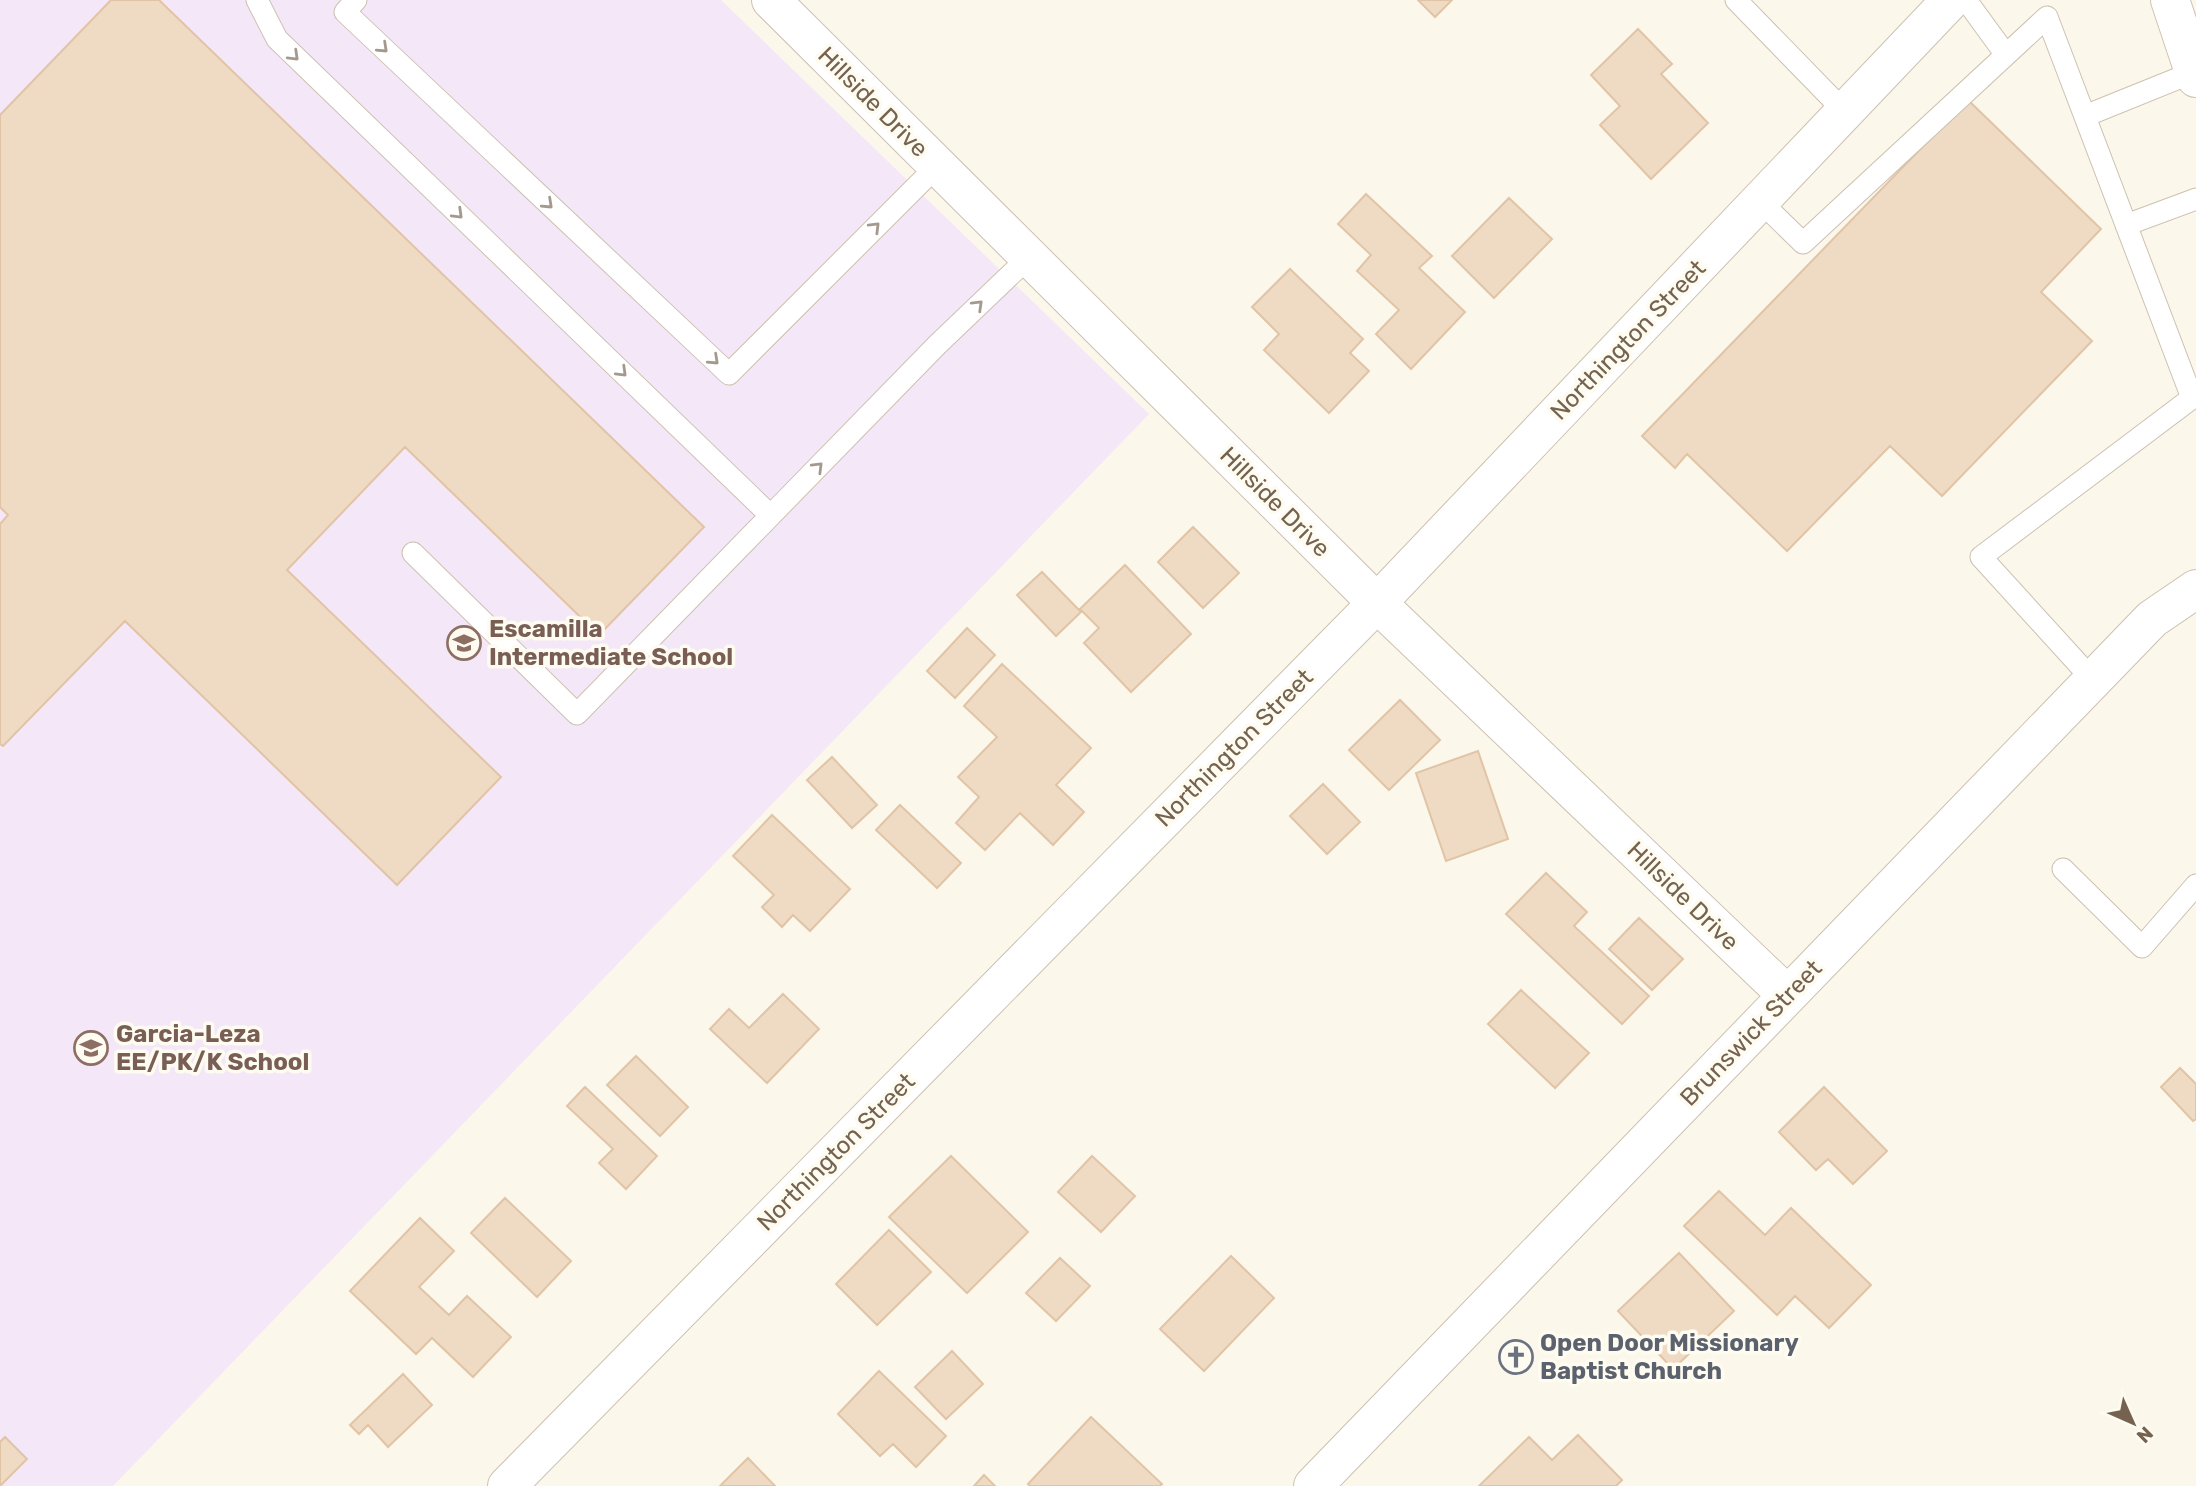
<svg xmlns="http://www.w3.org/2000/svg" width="2196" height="1486" viewBox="0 0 2196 1486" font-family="Rubik,sans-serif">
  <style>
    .education { fill: #f4e7f8 }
    .building { fill: #efdbc4; stroke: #e1c4a5; stroke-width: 2 }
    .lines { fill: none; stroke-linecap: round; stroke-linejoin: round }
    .service-casing { stroke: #cdc1b1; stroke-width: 23 }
    .minor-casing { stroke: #cdc1b1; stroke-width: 40 }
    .secondary-casing { stroke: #d0c2ae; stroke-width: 40 }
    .service { stroke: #fff; stroke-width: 21 }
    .minor { stroke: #fff; stroke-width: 38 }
    .secondary { stroke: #fff; stroke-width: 38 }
    .oneway { stroke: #a5998d }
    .labels { text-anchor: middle; stroke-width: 7; stroke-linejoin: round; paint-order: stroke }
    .street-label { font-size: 24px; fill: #75624f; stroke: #fefbf1 }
    .education-label { font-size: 24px; font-weight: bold; fill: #785e54; stroke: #fefbf1; text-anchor: start }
    .worship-label { font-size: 24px; font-weight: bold; fill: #5b616d; stroke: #fefbf1; text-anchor: start }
  </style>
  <rect width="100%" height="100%" fill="#fbf7eb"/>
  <!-- education -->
  <path class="education" d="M0 0H721L1149 414 113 1486H0Z"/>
  <!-- building -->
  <path class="building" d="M111 0H159L704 527 599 635 405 447 287 570 501 777 397 885 125 621 3 746 0 744V524L8 515 0 507V115Z
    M1418 0H1452L1435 17Z
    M1638 29 1672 64 1661 74 1708 123 1651 179 1600 125 1620 106 1591 75Z
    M1968 100 2101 229 2041 292 2092 341 1942 496 1890 446 1787 551 1687 454 1675 468 1642 436Z
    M1366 194 1432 256 1419 268 1465 312 1411 369 1376 334 1399 310 1357 271 1371 255 1338 224Z
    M1509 198 1552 239 1494 298 1452 256Z
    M1290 269 1363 339 1350 353 1369 371 1329 413 1264 350 1279 334 1252 307Z
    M1193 527 1239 573 1203 608 1158 562Z
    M1125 565 1191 634 1131 692 1084 643 1099 628 1080 609Z
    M1042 572 1081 612 1056 636 1017 595Z
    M967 628 995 655 955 698 927 671Z
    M1002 664 1091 748 1056 785 1084 812 1053 845 1020 813 985 850 956 823 979 797 958 777 997 737 964 706Z
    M1400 700 1440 740 1389 790 1349 750Z
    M1478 751 1508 839 1446 861 1416 773Z
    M832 757 877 805 852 828 807 780Z
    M1323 784 1360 822 1327 854 1290 816Z
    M900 805 961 863 937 888 876 830Z
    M772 815 850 889 810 931 793 915 782 927 762 907 774 895 733 856Z
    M1546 873 1587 912 1574 926 1649 996 1622 1024 1506 914Z
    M1639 918 1683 959 1652 990 1609 949Z
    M1521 990 1589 1053 1555 1088 1488 1024Z
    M783 994 819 1029 767 1083 710 1029 729 1009 749 1028Z
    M636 1056 688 1107 660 1136 607 1085Z
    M2180 1068 2196 1084V1119L2193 1121 2161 1087Z
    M585 1087 657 1156 626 1189 599 1163 613 1149 567 1106Z
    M1824 1087 1887 1151 1853 1184 1828 1159 1816 1170 1779 1132Z
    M951 1156 1028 1232 967 1293 889 1217Z
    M1092 1156 1135 1196 1101 1232 1058 1192Z
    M1719 1191 1765 1235 1791 1208 1871 1285 1829 1328 1795 1296 1777 1315 1684 1226Z
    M505 1198 571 1261 537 1297 471 1233Z
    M420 1218 454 1251 419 1287 449 1315 467 1296 511 1337 473 1377 432 1338 416 1354 350 1291Z
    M889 1230 931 1272 877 1325 836 1284Z
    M1679 1253 1734 1311 1673 1369 1618 1311Z
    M1231 1256 1274 1298 1204 1371 1160 1329Z
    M1060 1258 1090 1286 1056 1321 1026 1293Z
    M952 1351 983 1384 946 1419 915 1387Z
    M879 1371 946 1436 916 1467 893 1444 880 1456 838 1414Z
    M403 1374 432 1405 388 1447 368 1425 359 1434 350 1425Z
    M1091 1417 1162 1484 1159 1486H1030L1028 1484Z
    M1578 1435 1622 1480 1616 1486H1479L1529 1437 1552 1460Z
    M5 1437 27 1459 0 1486V1442Z
    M748 1458 775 1486H720Z
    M984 1475 995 1486H974Z"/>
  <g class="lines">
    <!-- service casing -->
    <g class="service-casing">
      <path id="service" d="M257 0 277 39 770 515
        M356 0 345 12 729 374 937 166
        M1736 0 1845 112
        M1966 0 2006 55
        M2085 116 2194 72
        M1760 201 1803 243 2047 17 2192 398 1981 557 2093 680
        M2126 225 2196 199
        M413 553 577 714 937 345 1029 257
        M2063 869 2142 947 2196 885"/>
    </g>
    <!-- minor casing -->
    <g class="minor-casing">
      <path id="minor" d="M771 0 1377 603 1787 995
        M507 1486 1377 603 1951 0
        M1313 1486 2152 619 2196 589"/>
    </g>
    <!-- secondary casing -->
    <g class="secondary-casing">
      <path id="secondary" d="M2170 0 2196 78"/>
    </g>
    <!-- service -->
    <use href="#service" class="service"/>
    <!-- minor -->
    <use href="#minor" class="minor"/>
    <!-- secondary -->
    <use href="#secondary" class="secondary"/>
  </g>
  <!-- one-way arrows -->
  <defs><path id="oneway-chevron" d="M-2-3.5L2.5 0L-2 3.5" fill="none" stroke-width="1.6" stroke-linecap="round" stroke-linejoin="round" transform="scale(1.75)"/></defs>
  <g class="oneway">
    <use href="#oneway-chevron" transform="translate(383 48) rotate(43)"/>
    <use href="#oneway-chevron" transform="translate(294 56) rotate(44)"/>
    <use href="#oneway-chevron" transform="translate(548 204) rotate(43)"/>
    <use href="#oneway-chevron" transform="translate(458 214) rotate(44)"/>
    <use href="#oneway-chevron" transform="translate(875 227) rotate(-45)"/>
    <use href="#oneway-chevron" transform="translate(978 305) rotate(-44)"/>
    <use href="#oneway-chevron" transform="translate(714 360) rotate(43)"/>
    <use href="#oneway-chevron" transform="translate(622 372) rotate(44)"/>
    <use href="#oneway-chevron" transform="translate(818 467) rotate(-45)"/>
  </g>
  <!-- icons -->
  <defs>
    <g id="school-ring" transform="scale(1.75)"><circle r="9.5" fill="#fefbf1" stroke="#8d6e63" stroke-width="1.5"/><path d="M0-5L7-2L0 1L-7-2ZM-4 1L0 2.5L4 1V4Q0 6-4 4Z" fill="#8d6e63"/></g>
    <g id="church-ring" transform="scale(1.75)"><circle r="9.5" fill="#fefbf1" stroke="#6b7280" stroke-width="1.5"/><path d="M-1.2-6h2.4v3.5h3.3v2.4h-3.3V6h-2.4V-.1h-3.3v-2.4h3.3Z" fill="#6b7280"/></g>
  </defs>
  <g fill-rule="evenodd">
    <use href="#school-ring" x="464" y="643"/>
    <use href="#school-ring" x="91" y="1048"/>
    <use href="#church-ring" x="1516" y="1357"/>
  </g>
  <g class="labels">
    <!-- street labels -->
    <g class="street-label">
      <text transform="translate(873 102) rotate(45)" y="8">Hillside Drive</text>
      <text transform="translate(1628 340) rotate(-46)" y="8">Northington Street</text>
      <text transform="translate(1275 502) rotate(45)" y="8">Hillside Drive</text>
      <text transform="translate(1234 748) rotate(-45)" y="8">Northington Street</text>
      <text transform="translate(1683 896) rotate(44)" y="8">Hillside Drive</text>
      <text transform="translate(1751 1033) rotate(-46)" y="8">Brunswick Street</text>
      <text transform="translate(836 1152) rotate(-45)" y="8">Northington Street</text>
    </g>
    <!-- education labels -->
    <g class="education-label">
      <text x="489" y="637">Escamilla<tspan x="489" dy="28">Intermediate School</tspan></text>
      <text x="116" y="1042">Garcia-Leza<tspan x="116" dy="28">EE/PK/K School</tspan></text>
    </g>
    <!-- worship labels -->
    <g class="worship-label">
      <text x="1540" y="1351">Open Door Missionary<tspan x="1540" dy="28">Baptist Church</tspan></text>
    </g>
  </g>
  <!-- north arrow -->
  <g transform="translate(2133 1423) rotate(135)" stroke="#fefbf1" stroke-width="5" paint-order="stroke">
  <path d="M0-5L12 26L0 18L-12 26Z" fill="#75624f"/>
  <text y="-10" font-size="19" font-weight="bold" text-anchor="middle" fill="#75624f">N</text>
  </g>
</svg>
